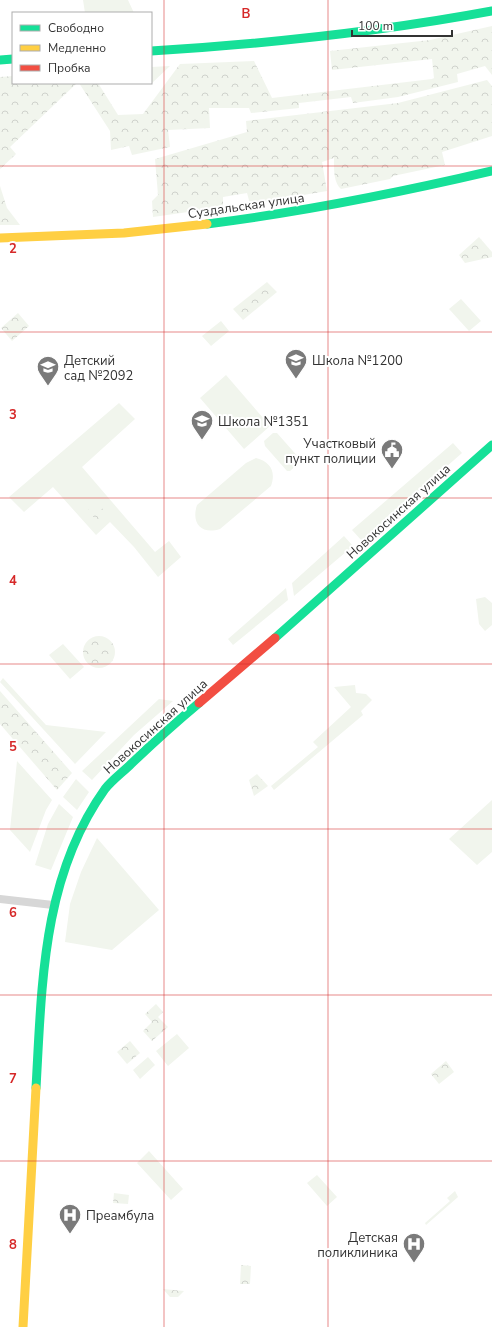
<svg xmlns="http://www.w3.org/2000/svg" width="492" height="1327" viewBox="0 0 492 1327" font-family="'Nunito Sans',sans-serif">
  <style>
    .grass { fill: #f1f5ed }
    .park { fill: url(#park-crowns) }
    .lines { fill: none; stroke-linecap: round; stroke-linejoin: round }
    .street { stroke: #d7d7d7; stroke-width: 8 }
    .fast { stroke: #16e098; stroke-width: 9 }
    .slow { stroke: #ffcf43; stroke-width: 9 }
    .jam { stroke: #f24e42; stroke-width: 9 }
    .grid { fill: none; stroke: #d62828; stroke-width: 1; stroke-opacity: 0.55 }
    .labels { text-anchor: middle; stroke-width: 4; stroke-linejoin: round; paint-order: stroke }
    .street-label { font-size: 13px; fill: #333; stroke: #fff }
    .poi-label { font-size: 13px; fill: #333; stroke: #fff; text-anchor: start }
    .grid-label { font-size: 13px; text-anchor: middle; font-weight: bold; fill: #d62828; stroke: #fff; stroke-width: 4; stroke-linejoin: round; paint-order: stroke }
  </style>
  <defs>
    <pattern id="park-crowns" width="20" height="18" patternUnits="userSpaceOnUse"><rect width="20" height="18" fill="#f1f5ed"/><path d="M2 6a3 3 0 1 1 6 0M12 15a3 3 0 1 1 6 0" fill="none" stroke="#cfd2cc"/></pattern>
  </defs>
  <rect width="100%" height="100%" fill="#fff"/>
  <!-- grass -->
  <path class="grass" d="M83 0H128L134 13H85Z
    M170 66 151 84H141V83H151V67Z
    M461 299 481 321 469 331 449 309Z
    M221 321 229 331 211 346 202 336Z
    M226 375 270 426 244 449 200 398Z
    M119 403 135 419 82 467 155 552 169 541 181 557 158 577 134 547 110 522 96 535 53 487 24 512 9 497Z
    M273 433H277L300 459V462L290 471H287L265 446 264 441Z
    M453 443 462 453 362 541 352 530Z
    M256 458C271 462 276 472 271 486L220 529C201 535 191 523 197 505L246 463Z
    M344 536 353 546 294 596 292 583Z
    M286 588 288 600 233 645 228 639Z
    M485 597 492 603V625L485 631 479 624 476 599Z
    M63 644 84 667 70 679 49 655Z
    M3 678 46 725 106 732 75 764 0 682Z
    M355 685 356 693 366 694 372 700 361 711 363 715 274 790 271 786 318 747 313 742 351 707 334 687Z
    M159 699 173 701 134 735 92 780 82 771Z
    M17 761 52 800 46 810 30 852 10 830Z
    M76 779 89 792 77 810 63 797Z
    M492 800V852L477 865 449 839Z
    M59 804 73 817 51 870 35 865 48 824Z
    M97 838 159 910 112 950 65 942 70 904 81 872Z
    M177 1034 189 1048 168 1066 156 1051Z
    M148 1057 155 1065 140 1079 133 1070Z
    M149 1151 183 1189 171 1200 137 1163Z
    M317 1175 337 1197 327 1206 307 1183Z
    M455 1191 458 1197 426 1225 425 1223 450 1201 447 1198Z"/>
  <!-- park -->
  <path class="park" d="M492 26V75L485 66 457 74 458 82 398 97 353 103 351 97 299 103V108L251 113 249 108H209L210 128 168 130 170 147 132 155 129 146 111 150 110 131 79 83H98L118 115 143 114 180 64 254 61 272 98 432 79 434 78 432 59 332 70 330 51 430 40Z
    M13 76V83H77L10 147 16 154 0 169V77Z
    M487 80 492 86V136L442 152 445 165 393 176 390 179 341 189C333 182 334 167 334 158L322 162 327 191 250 204 247 193 223 197V207L153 217 152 201 158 195 155 159 247 132 246 121 398 103Z
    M0 186 7 208 20 225H0Z
    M479 237 492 252V257L465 263 459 255Z
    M267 282 277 292 243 320 233 309Z
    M18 313 29 326 12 341 1 328Z
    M97 502 109 517 100 525 88 510Z
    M83 652a16 16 0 1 1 32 0a16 16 0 1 1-32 0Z
    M0 691 72 773 57 790 0 724Z
    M257 774 268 786 254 796 249 780Z
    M156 1004 163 1012 158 1017 168 1027 152 1041 143 1031 152 1022 145 1014Z
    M130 1041 140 1053 127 1064 117 1052Z
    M446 1061 454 1072 439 1084 431 1074Z
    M114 1193 129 1195 128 1204 113 1203Z
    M241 1265 251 1266 250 1284H240Z
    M163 1289 184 1291 178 1297H170Z"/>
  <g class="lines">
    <!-- street -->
    <path class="street" d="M0 899 53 905"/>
    <!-- fast -->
    <path class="fast" d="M151 51C266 44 379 32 492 11
      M0 60 13 59
      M207 224C303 212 398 193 492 171
      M275 638 492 445
      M36 1088C42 984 42 877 105 789 112 780 123 772 131 764 153 743 175 723 199 703"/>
    <!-- slow -->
    <path class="slow" d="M0 238 124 233 207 224
      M23 1327 36 1088"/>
    <!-- jam -->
    <path class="jam" d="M199 703 275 638"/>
  </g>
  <!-- grid -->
  <path class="grid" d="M164 0V1327M328 0V1327M0 166H492M0 332H492M0 498H492M0 664H492M0 829H492M0 995H492M0 1161H492"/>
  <!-- icons -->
  <defs>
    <g id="school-pin" transform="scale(1.15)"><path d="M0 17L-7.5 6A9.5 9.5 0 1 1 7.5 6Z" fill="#7a7a7a" stroke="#fff"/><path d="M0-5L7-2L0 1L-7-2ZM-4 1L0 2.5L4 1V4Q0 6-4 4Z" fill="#fff"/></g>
    <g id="civic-pin" transform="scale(1.15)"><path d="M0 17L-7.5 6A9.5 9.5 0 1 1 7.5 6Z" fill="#7a7a7a" stroke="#fff"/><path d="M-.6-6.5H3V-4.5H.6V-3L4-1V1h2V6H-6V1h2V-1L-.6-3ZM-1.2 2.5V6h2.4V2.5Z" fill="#fff"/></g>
    <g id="hospital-pin" transform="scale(1.15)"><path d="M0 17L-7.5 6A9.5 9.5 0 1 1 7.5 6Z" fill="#7a7a7a" stroke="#fff"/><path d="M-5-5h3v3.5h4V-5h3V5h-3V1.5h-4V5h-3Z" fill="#fff"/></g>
  </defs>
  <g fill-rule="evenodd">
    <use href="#school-pin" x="296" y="360"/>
    <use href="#school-pin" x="48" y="367"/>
    <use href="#school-pin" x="202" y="421"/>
    <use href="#civic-pin" x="392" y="450"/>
    <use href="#hospital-pin" x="70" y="1215"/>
    <use href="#hospital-pin" x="414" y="1244"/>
  </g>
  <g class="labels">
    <!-- street labels -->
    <g class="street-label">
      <text transform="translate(246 205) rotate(-8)" y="5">Суздальская улица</text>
      <text transform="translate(398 511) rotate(-42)" y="5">Новокосинская улица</text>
      <text transform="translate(155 726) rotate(-42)" y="5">Новокосинская улица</text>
    </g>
    <!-- poi labels -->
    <g class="poi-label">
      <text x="64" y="365">Детский<tspan x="64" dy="15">сад №2092</tspan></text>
      <text x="312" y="365">Школа №1200</text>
      <text x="218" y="426">Школа №1351</text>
      <text x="376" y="448" text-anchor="end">Участковый<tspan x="376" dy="15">пункт полиции</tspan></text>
      <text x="86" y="1220">Преамбула</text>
      <text x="398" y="1242" text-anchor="end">Детская<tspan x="398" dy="15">поликлиника</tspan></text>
    </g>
  </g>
  <g class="grid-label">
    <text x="246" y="18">B</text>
    <text x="13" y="253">2</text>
    <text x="13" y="419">3</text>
    <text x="13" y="585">4</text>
    <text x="13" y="751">5</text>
    <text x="13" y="917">6</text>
    <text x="13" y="1083">7</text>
    <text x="13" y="1249">8</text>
  </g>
  <!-- legend -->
  <rect x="12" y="12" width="140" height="72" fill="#ffffff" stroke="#adadad"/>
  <rect x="20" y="25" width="20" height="6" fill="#16e098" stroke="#adadad"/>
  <text x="48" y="32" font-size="12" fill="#333333">Свободно</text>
  <rect x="20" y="45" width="20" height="6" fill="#ffcf43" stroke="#adadad"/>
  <text x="48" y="52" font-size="12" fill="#333333">Медленно</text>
  <rect x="20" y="65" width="20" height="6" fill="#f24e42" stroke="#adadad"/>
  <text x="48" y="72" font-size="12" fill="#333333">Пробка</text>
  <!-- scale -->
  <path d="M352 30v6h100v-6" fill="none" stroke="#333333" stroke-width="2"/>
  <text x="358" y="30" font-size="12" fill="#333333" stroke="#ffffff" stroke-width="3" paint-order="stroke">100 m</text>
</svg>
